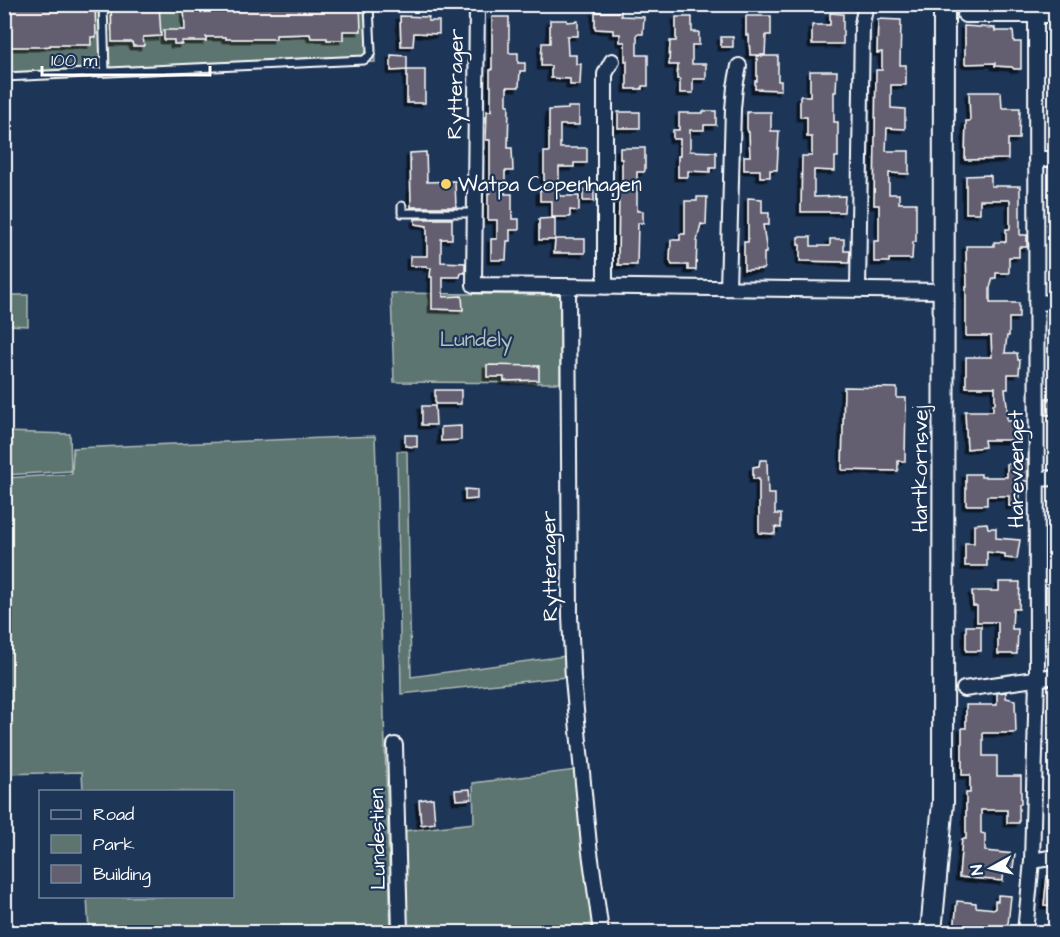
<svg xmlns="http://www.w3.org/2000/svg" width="1060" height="937" viewBox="0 0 1060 937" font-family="'Architects Daughter',sans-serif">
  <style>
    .green { fill: #5d746f; stroke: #aebab7; stroke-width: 1.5 }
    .building { fill: #635f6f; stroke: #fff; stroke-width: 1.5; filter: url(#shadow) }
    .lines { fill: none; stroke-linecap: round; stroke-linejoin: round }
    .lane-casing { stroke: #fff; stroke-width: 11 }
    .street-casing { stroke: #fff; stroke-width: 18 }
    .secondary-casing { stroke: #fff; stroke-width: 24 }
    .lane { stroke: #1d3557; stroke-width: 7 }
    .street { stroke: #1d3557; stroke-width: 14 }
    .secondary { stroke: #1d3557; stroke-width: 20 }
    .poi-dot { fill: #ffd166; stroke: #1d3557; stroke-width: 2 }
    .labels { text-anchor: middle; stroke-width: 4.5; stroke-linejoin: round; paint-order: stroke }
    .street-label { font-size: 21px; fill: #fff; stroke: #1d3557 }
    .poi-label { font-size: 21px; fill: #fff; stroke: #1d3557; text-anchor: start }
    .park-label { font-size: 21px; fill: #b6c0be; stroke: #1d3557 }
  </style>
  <defs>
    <filter id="shadow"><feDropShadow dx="-3.5" dy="3.5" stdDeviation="0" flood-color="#0009"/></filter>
  </defs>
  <rect width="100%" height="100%" fill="#1d3557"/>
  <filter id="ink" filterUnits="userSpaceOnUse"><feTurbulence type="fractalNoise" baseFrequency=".0167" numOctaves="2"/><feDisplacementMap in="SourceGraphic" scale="12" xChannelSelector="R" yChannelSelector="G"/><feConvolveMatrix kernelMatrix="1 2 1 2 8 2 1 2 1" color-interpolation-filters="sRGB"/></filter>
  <g filter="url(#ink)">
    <!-- green -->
    <path class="green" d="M5 5H373L375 62 5 81Z
      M391 293 560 295V383L394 382Z
      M5 295H28V326L7 325 5 327Z
      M5 432 70 434 71 471 5 475Z
      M375 436 391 932H89L87 897 232 896V792L83 791 82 772 5 774V478L72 474 73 448Z
      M397 451H407L411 677 565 656 566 677 401 694Z
      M576 770 593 932H405L404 831 474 823 473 783Z"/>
    <!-- building -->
    <path class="building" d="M4 4H30V7H53L95 6 96 37H91V45H50V46L40 47H4Z
      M111 4H159L161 36 143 37 144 46H133L132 42H112Z
      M184 4H360L361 31H343V40H327V38H311L310 34 276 35V39H226V37H206V41H182V44H174V40H164V30H185Z
      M595 12H621V16L644 17 643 34H637V55H648V86H642V89H627V61H625V42H620V34H613V30L595 29Z
      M830 13 843 14V44H812V25H830Z
      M400 16 429 17 428 21H439V34L414 33 413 46H401Z
      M746 16H771V35H766L765 55H750L749 35H746Z
      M492 17H509V53H518V63H525V71H520L519 87H507V105H509L508 148H512L513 171H505V194H512V219H519V230H510V241H507L506 260H491V239H497V220H488V193H490V140H486L487 111H491V86H490V70H492Z
      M676 17H692V32H699V45H692V64H706V79H693V93H680V79H677L678 65H669L670 41H676Z
      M878 19 901 20 900 65H906V85H891V108L905 109V129L887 128 886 151H909V174L889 173V194H899V203H916V242H913L912 259H889V262H874V241H879V205H874L876 70H882V52L877 53Z
      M550 20H567V22L578 21V36H567L568 55H576V64H581L580 85H570V79L551 78V66H541L542 43H550Z
      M964 26 995 28V31H1013L1014 42H1021V69H1014L1012 67 995 66V63L965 64V37H964Z
      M721 37H733V47H721Z
      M391 55 407 56V70H425V103H407V70L391 71Z
      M757 56H778V81H781V90L755 89V81H757Z
      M810 71H837L836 92H834V122H838V157H835V171L814 170V197L845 196 844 212H801L802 156H812V137H807V117H800V96H810Z
      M969 92H1001L1002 108H1020L1019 139H1008V159L965 160 966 121H970Z
      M568 107H579V125H560V148H587V163H574V167H559V196H579V211L570 210V217H552V201H540V190H544V152H549V110L568 109Z
      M703 111H716V125H704V130H690V151L716 152V168H710V172L688 171V177H678V156H680V139H673V130H679V113H703Z
      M618 112H640V128H618Z
      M747 112H771V131H779L777 170H770V177H760V170H744V156H750L749 132H748L747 128Z
      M620 148H645V170L644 172H637V211H643V223H638L637 265H618L619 191H622V159H620Z
      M426 152 427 182 455 181 456 207H411L410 153Z
      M989 175 991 176V186H1020V235H1027V247H1019V257H1009V273H996V278H993L990 288V303H1019V318H1009V336H1007L1005 353H1017L1018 360H1020L1019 374H1008V389H1005L1007 405V421H1019V436H1015V440H984L985 447 967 449 965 411H993V404H995V387H966V357H992L991 336H966V287H967L966 246H994V242H1006V229H1010V200H980V213H966V176Z
      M583 190 594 191V201H583Z
      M697 197H707L706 225 701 224 697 241 696 270H688V265H672L670 260 671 240H680V234H685V201H697Z
      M748 198 762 199V213H769V225H763L766 246V253H764V269L744 270V242H748Z
      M555 218V239H585V253H554L555 240H539V219Z
      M415 219H452V239H441V262L465 263V273H461L460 277H443V297L462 296 463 310 432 309V277H430L431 268H427V266H410V256H427V226L415 224Z
      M798 237H811V246H830V239H844V251H850L849 263H843V262L800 261V245H798Z
      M487 365 539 366V380L504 381V377H487Z
      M844 387 897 388V398H906L905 461H898V471L842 470Z
      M435 390H461V404H435Z
      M1046 398H1056V415H1046Z
      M422 406H435L436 425H422Z
      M461 426V440L441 441V427Z
      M405 435H417V447L405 446Z
      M760 460H767L768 494H775V514H781V528L775 527V534L759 533V479H753V467L759 466Z
      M1019 460H1028V481H1019V505L1009 506V496H987V505H966V474H981V477H1007V464H1019Z
      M465 489 477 490V499L465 500Z
      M987 523 988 528H996V538L1020 540 1017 559 1005 558V554L987 552V566H965V543H974V524Z
      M999 582H1020L1019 609H1013L1012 629H1018L1017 654H998V622H977V606H973L972 591H999Z
      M1046 587H1056V603H1046Z
      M966 626H981V651H966Z
      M1006 692V698L1015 700 1016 733H983V756H997V776H1021V804H1019V823H1007V810H981V833L985 834V851L1015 854 1013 868 1004 867 1003 881 959 877 962 839H966V793H970V775H962V728H966V705H997V693Z
      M470 789 471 799 456 800 455 790Z
      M433 798 435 823 421 825 419 800Z
      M1047 876 1056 877V906L1044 905Z
      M998 895 1011 896 1008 924H1007V930L969 927 968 933 954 932 957 901 976 903V907L995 909V901H998Z"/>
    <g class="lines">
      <!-- lane casing -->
      <g class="lane-casing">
        <path id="lane" d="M103 4 105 71
          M4 77 364 60 369 56 371 52 369 4
          M402 206V213H475
          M4 924 9 929"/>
      </g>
      <!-- street casing -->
      <g class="street-casing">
        <path id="street" d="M477 6 474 285 944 291
          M965 15H1056
          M1036 159H1056
          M568 286 570 616 573 679 589 845 601 932
          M605 287V74L612 61
          M728 288 733 109 735 87 739 66
          M858 290 862 24 865 9
          M1036 302 1056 303
          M1037 479 1056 478
          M964 689 1056 676
          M395 745 400 932
          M1032 861 1056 857
          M1025 932 1032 861 1037 679 1036 4"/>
      </g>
      <!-- secondary casing -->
      <g class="secondary-casing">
        <path id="secondary" d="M931 932 943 802 944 4"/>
      </g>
      <!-- lane -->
      <use href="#lane" class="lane"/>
      <!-- street -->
      <use href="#street" class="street"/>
      <!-- secondary -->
      <use href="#secondary" class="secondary"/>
    </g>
  </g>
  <!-- markers -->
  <circle class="poi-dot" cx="446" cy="184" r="6"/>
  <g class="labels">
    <!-- street labels -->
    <g class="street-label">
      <text transform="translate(455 84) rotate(-89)" y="7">Rytterager</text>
      <text transform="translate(920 469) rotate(-90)" y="7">Hartkornsvej</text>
      <text transform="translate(1016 469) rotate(-90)" y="7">Harevænget</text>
      <text transform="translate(549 566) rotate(-91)" y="7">Rytterager</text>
      <text transform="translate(377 839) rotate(-91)" y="7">Lundestien</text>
    </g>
    <!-- poi labels -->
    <g class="poi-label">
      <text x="458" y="191">Watpa Copenhagen</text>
    </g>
    <!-- park labels -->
    <g class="park-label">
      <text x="476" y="346">Lundely</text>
    </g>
  </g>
  <!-- margin -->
  <rect width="1060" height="937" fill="none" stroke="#1d3557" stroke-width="24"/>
  <rect x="12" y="12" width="1036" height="913" fill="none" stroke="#fff" stroke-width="2" filter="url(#ink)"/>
  <!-- legend -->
  <rect x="39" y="790" width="195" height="108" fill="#1d3557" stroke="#77869a" stroke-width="1.5"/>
  <rect x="51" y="810" width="30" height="9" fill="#1d3557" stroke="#77869a" stroke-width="1.5"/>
  <text x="93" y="820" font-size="18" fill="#ffffff">Road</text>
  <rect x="51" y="835" width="30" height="18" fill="#5d746f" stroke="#77869a" stroke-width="1.5"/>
  <text x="93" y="850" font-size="18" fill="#ffffff">Park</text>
  <rect x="51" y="865" width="30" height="18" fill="#635f6f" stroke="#77869a" stroke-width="1.5"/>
  <text x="93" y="880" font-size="18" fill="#ffffff">Building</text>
  <!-- north arrow -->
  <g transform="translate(991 868) rotate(262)" stroke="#1d3557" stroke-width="4.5" paint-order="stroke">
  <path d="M0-4.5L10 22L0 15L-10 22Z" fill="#ffffff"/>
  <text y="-9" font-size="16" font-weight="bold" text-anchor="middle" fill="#ffffff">N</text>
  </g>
  <!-- scale -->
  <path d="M42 66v9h168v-9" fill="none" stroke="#ffffff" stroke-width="3"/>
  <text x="51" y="66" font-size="18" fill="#ffffff" stroke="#1d3557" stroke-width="4.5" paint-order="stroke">100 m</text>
</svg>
